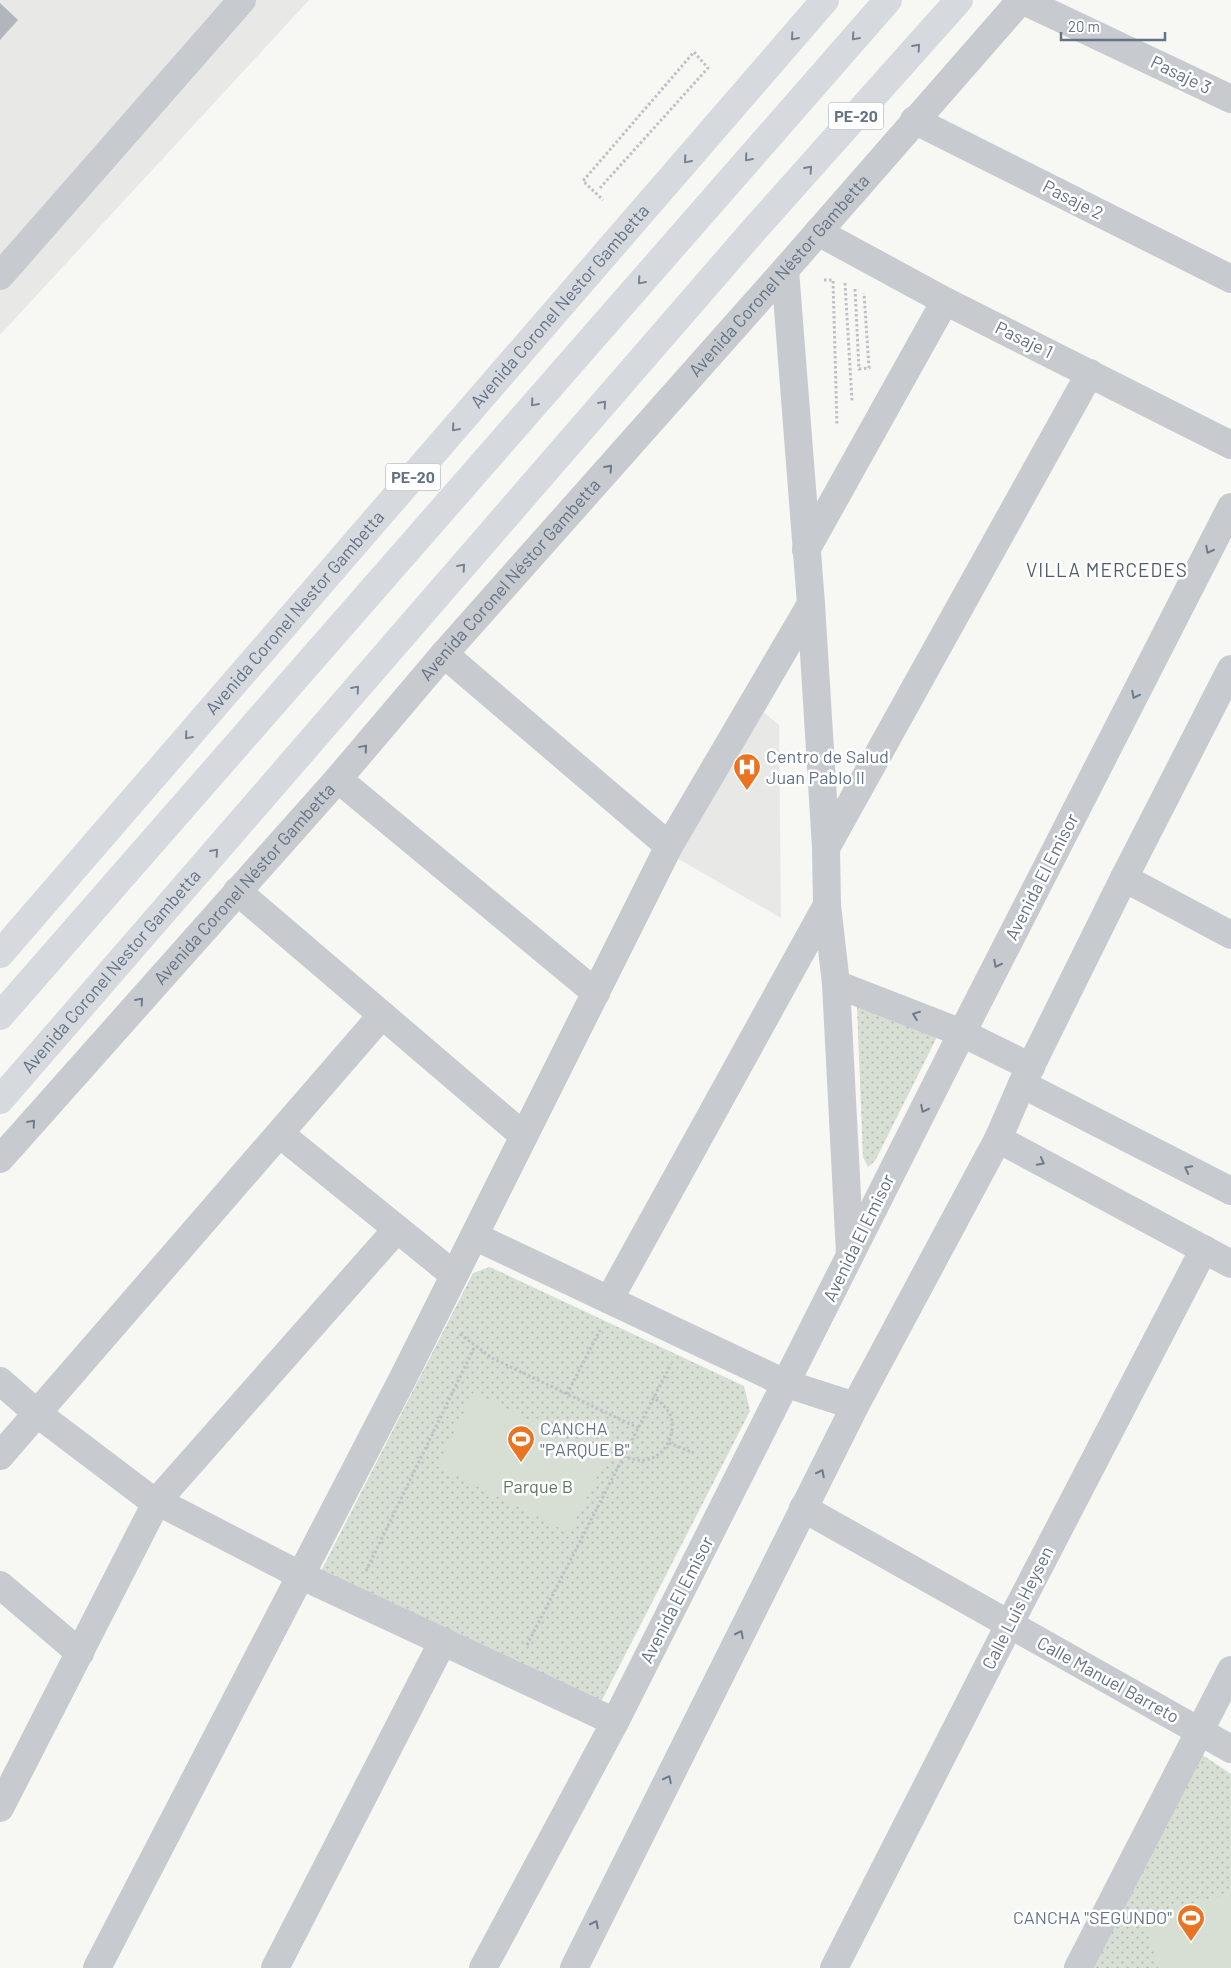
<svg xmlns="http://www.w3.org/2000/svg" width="1231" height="1968" viewBox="0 0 1231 1968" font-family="Barlow,sans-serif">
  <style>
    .built { fill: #e8e8e7 }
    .grass { fill: url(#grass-dots) }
    .garden { fill: #d7dfd5 }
    .building { fill: #b0b6bc }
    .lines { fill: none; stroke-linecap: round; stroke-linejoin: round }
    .path { stroke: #bec0c3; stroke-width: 3; stroke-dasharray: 2.5 2.5; stroke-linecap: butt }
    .minor { stroke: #c7cace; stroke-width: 28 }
    .highway { stroke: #d6dadf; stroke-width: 28 }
    .oneway { stroke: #768293 }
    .oneway2 { stroke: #6f7b8d }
    .labels { text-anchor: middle; stroke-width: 5; stroke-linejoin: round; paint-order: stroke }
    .shield { fill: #fff; stroke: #939caa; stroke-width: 1 }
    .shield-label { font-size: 16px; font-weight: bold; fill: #657286 }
    .street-label { font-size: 18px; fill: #657286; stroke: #fff }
    .poi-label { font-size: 18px; fill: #657286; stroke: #fff; text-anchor: start }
    .park-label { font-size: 18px; fill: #617860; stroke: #fff }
    .neighbourhood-label { font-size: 19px; letter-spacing: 1px; fill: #535c6b; stroke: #fff }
  </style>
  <defs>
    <pattern id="grass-dots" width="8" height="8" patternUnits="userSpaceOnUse" patternTransform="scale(1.25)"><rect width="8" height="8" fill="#d7dfd5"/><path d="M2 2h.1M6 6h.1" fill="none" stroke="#b2b9b2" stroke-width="1.8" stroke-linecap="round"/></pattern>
  </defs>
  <rect width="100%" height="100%" fill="#f7f7f4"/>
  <!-- built -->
  <path class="built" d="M0 0H309L0 335Z
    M761 710 779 725 781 918 675 857Z"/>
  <!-- grass -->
  <path class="grass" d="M866 1003 939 1033 875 1161 868 1167 863 1157 857 1007Z
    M490 1267 744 1386 750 1411 602 1700 585 1705 320 1573 473 1273Z
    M1195 1750 1231 1774V1968H1085Z"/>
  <!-- garden -->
  <path class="garden" d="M474 1392 606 1459 569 1533 437 1466Z
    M1231 1893V1968H1158L1144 1916Z"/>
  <!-- building -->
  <path class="building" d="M0 3 18 20 0 40Z"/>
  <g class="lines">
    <!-- path -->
    <path class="path" d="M600 188 708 68 694 52 583 181 603 200
      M824 280H833L837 425
      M845 283 852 401
      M855 289 859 369 869 368 864 293
      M460 1334 492 1358 638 1428
      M567 1394 600 1330
      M669 1443 694 1453
      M623 1456C631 1459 638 1461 646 1460 665 1457 676 1434 671 1417 668 1408 660 1402 653 1397
      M366 1571 475 1346
      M527 1645 671 1364"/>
    <!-- minor -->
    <g class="minor">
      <path d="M1022 0 1231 99"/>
      <path d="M914 120 1231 279"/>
      <path d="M818 232 945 301 1231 445"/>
      <path d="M785 270 811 604 826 848 827 905 836 984 850 1254"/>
      <path d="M0 276 242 0"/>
      <path d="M806 550 945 301"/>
      <path d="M444 654 669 846"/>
      <path d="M338 779 596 993"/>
      <path d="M826 848 1090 373"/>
      <path d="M1124 878 1231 935"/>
      <path d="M237 891 524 1136"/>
      <path d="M836 984 962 1033 1031 1067"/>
      <path d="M1022 1084 1231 1191"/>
      <path d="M280 1134 454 1275"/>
      <path d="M998 1139 1231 1264"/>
      <path id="s1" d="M0 1159 338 779 444 654 785 270 1021 0"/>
      <path d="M474 1236 787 1384 855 1406"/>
      <path d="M609 1300 827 905"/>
      <path d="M0 1381 38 1414 145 1495 300 1575 615 1722"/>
      <path d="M0 1456 382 1015"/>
      <path d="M803 1508 1231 1749"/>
      <path d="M0 1585 80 1653"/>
      <path d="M0 1808 157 1501 397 1229"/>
      <path d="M97 1968 403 1378 669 846 811 604"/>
      <path d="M275 1968 443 1641"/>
      <path d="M483 1968 615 1722 962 1033 1231 507"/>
      <path d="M574 1968 855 1406 998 1139 1022 1084 1124 878 1231 669"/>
      <path d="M834 1968 1009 1625 1204 1249"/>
      <path d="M1078 1968 1231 1670"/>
    </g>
    <!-- highway -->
    <g class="highway">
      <path id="s2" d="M0 954 825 0"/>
      <path d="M0 1016 888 0"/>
      <path id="s3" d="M0 1100 753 231 959 0"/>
    </g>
  </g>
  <!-- one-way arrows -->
  <defs><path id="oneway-chevron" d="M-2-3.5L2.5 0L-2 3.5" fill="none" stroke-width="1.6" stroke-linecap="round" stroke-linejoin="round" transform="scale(1.25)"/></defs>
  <g class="oneway">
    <use href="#oneway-chevron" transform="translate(794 37) rotate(131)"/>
    <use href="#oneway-chevron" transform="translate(855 37) rotate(131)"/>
    <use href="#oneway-chevron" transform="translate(917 47) rotate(-48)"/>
    <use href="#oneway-chevron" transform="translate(748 158) rotate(131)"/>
    <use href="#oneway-chevron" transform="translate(687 160) rotate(131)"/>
    <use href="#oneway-chevron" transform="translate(809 169) rotate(-48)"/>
    <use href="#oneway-chevron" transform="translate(641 281) rotate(131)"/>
    <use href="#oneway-chevron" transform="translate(534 403) rotate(131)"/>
    <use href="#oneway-chevron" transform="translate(603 404) rotate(-49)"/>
    <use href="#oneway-chevron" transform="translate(455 428) rotate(131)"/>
    <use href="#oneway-chevron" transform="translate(462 567) rotate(-49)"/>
    <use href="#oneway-chevron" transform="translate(356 689) rotate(-49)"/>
    <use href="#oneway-chevron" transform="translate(188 736) rotate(131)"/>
    <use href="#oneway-chevron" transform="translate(215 852) rotate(-49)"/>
  </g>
  <g class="oneway2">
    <use href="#oneway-chevron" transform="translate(609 468) rotate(-48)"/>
    <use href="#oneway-chevron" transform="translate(1209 550) rotate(117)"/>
    <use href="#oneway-chevron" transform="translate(1135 695) rotate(117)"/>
    <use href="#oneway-chevron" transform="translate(364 748) rotate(-50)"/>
    <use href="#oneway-chevron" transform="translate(997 964) rotate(117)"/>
    <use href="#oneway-chevron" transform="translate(140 1001) rotate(-49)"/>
    <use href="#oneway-chevron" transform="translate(916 1015) rotate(-159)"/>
    <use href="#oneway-chevron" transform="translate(924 1109) rotate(117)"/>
    <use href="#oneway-chevron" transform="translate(32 1123) rotate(-49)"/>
    <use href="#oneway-chevron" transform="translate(1041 1162) rotate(28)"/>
    <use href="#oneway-chevron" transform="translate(1188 1169) rotate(-153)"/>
    <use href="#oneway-chevron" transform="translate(821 1473) rotate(-63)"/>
    <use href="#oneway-chevron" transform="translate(740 1634) rotate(-63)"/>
    <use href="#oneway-chevron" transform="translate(668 1779) rotate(-63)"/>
    <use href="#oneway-chevron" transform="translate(595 1924) rotate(-63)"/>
  </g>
  <!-- icons -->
  <defs>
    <g id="hospital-pin" transform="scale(1.4375)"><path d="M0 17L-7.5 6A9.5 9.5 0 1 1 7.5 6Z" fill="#ea7422" stroke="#fff"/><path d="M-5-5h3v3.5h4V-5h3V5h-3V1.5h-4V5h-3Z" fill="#fff"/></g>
    <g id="stadium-pin" transform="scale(1.4375)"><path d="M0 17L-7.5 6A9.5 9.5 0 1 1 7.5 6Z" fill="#ea7422" stroke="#fff"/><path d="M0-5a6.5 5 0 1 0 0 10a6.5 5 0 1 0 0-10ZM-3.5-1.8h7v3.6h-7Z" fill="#fff"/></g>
  </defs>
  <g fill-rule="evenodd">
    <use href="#hospital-pin" x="747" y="767"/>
    <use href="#stadium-pin" x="521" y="1439"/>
    <use href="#stadium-pin" x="1191" y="1918"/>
  </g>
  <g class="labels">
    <!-- shield labels -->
    <g class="shield">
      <rect x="828.5" y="102.5" width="55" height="27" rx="4"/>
      <rect x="385.5" y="463.5" width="55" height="27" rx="4"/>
    </g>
    <g class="shield-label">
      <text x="856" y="122">PE-20</text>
      <text x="413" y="483">PE-20</text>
    </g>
    <!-- street labels -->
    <g class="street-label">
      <text transform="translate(1181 75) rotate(26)" y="6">Pasaje 3</text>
      <text transform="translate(1073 200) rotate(27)" y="6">Pasaje 2</text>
      <text dy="6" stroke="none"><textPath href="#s1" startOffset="1178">Avenida Coronel Néstor Gambetta</textPath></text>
      <text dy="6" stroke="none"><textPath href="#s2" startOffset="856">Avenida Coronel Nestor Gambetta</textPath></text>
      <text transform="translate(1024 340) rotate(26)" y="6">Pasaje 1</text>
      <text dy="6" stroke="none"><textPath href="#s1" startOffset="772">Avenida Coronel Néstor Gambetta</textPath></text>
      <text dy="6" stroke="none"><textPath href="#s2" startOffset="451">Avenida Coronel Nestor Gambetta</textPath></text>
      <text transform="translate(1042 877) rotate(-63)" y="6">Avenida El Emisor</text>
      <text dy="6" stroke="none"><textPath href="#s1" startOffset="368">Avenida Coronel Néstor Gambetta</textPath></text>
      <text dy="6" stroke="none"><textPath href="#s3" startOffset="170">Avenida Coronel Nestor Gambetta</textPath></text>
      <text transform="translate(859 1238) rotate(-64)" y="6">Avenida El Emisor</text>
      <text transform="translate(677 1600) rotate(-63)" y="6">Avenida El Emisor</text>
      <text transform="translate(1018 1608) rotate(-63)" y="6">Calle Luis Heysen</text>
      <text transform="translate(1108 1680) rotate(29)" y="6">Calle Manuel Barreto</text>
    </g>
    <!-- poi labels -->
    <g class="poi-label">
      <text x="766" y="763">Centro de Salud<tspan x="766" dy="21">Juan Pablo II</tspan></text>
      <text x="540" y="1435">CANCHA<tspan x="540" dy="21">"PARQUE B"</tspan></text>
      <text x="1172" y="1924" text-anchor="end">CANCHA "SEGUNDO"</text>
    </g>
    <!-- park labels -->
    <g class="park-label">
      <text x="538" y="1493">Parque B</text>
    </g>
    <!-- neighbourhood labels -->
    <g class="neighbourhood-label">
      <text x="1107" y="577">VILLA MERCEDES</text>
    </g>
  </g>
  <!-- scale -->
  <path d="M1061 32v8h104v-8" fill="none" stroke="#657286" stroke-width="2.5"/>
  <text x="1068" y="32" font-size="15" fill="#657286" stroke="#ffffff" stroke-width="4" paint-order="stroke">20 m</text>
</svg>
